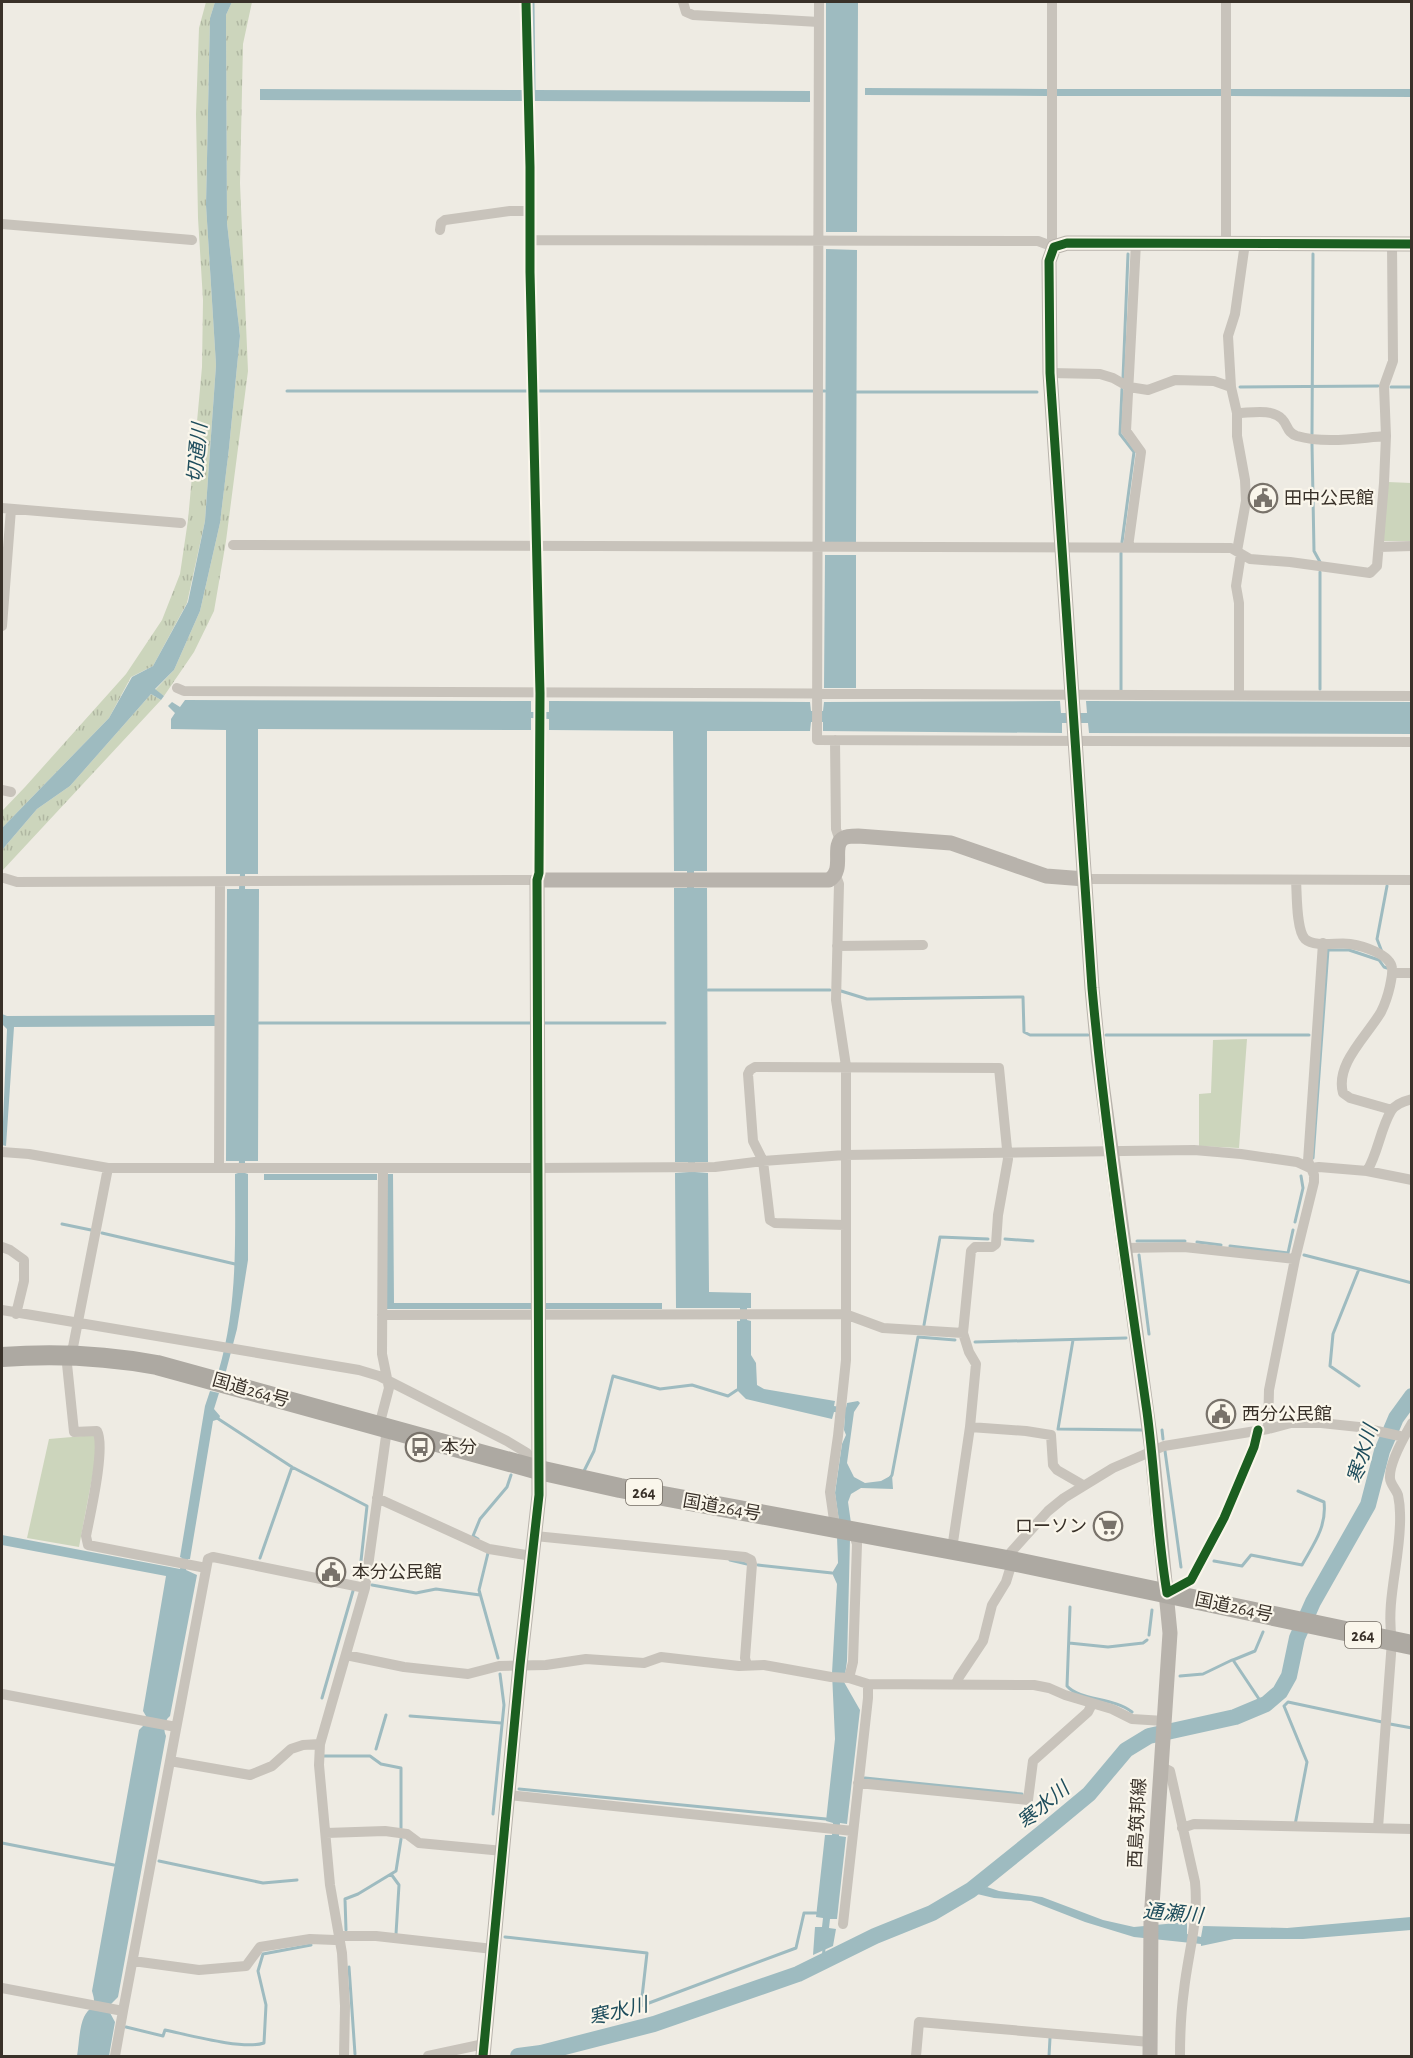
<svg xmlns="http://www.w3.org/2000/svg" width="1413" height="2058" viewBox="0 0 1413 2058" font-family="'Alegreya Sans','Noto Sans JP',sans-serif">
  <style>
    .grass { fill: url(#grass-tufts) }
    .park { fill: #ccd5bc }
    .water { fill: #9ebbc0 }
    .lines { fill: none; stroke-linecap: round; stroke-linejoin: round }
    .stream { stroke: #9ebbc0; stroke-width: 3 }
    .river { stroke: #9ebbc0; stroke-width: 16 }
    .street { stroke: #c8c3bb; stroke-width: 10 }
    .secondary { stroke: #b8b3ac; stroke-width: 15 }
    .highway { stroke: #ada9a2; stroke-width: 20 }
    .cycleway-casing { stroke: #faf6eb; stroke-width: 13 }
    .cycleway { stroke: #1b5e20; stroke-width: 9 }
    .labels { text-anchor: middle; stroke-width: 4.5; stroke-linejoin: round; paint-order: stroke }
    .shield { fill: #faf6eb; stroke: #736c63; stroke-width: 1.5 }
    .shield-label { font-size: 16px; font-weight: bold; fill: #393129 }
    .poi-label { font-size: 18px; fill: #393129; stroke: #faf6eb; text-anchor: start }
    .street-label { font-size: 18px; fill: #393129; stroke: #faf6eb }
    .water-label { font-size: 20px; font-style: italic; fill: #1e4d5c; stroke: #faf6eb }
  </style>
  <defs>
    <pattern id="grass-tufts" width="24" height="20" patternUnits="userSpaceOnUse" patternTransform="scale(1.5)"><rect width="24" height="20" fill="#ccd5bc"/><path d="M3 7l-1-3M5 7V3M7 7l1-3M15 17l-1-3M17 17v-4M19 17l1-3" fill="none" stroke="#b0b7a2"/></pattern>
  </defs>
  <rect width="100%" height="100%" fill="#eeebe3"/>
  <!-- grass -->
  <path class="grass" d="M206 2H215L210 18 206 205 216 365 205 521 187 603 153 666 131 677 109 718 2 828V811L25 787 126 674 162 620 180 574 188 520 202 367 203 300 198 218 196 114 199 28Z
    M232 2H252L243 44 240 183 248 371 226 541 214 611 194 652 164 696 155 690 174 670 200 611 220 523 229 448 240 336 227 223 226 15Z
    M151 694 161 700 2 871V850L37 809 70 786Z"/>
  <!-- park -->
  <path class="park" d="M1388 482 1411 483V541H1383Z
    M1247 1039 1239 1148 1199 1146V1094L1211 1093 1213 1040Z
    M95 1435 96 1457 79 1547 27 1538 49 1439Z"/>
  <!-- water -->
  <path class="water" d="M215 2H232L226 15 227 223 240 336 229 448 220 523 200 611 174 670 155 689 164 696 161 700 151 694 70 786 37 809 2 850V828L109 718 132 677 153 666 188 602 205 521 216 365 206 205 210 18Z
    M826 2H858L857 232H826Z
    M865 88 1047 89V96L865 95Z
    M260 89 524 90V101L260 100Z
    M1057 89H1221V96H1057Z
    M1231 89H1412L1411 97 1231 96Z
    M533 90 810 91V102L533 101Z
    M826 249 857 250 856 542H825Z
    M825 555H856V688H824Z
    M185 700 531 701V712H549V701L810 702 811 711H823L824 702 1060 701 1061 713H1087L1086 701 1411 702 1412 734 1089 733 1088 723H1062V733L823 731V722H811L810 731H707V871H694V888H707L708 1162H695V1172L708 1173 709 1292 751 1293V1308H747V1320L751 1321V1355L756 1363 757 1385 764 1389 835 1401 834 1406 846 1408 847 1403 858 1401 860 1403 854 1412 847 1463 854 1477 865 1483 881 1481 892 1475 893 1489 861 1488 851 1494 848 1502 851 1523 839 1521 835 1493 842 1444 846 1435 844 1430 845 1413 834 1412 832 1419 746 1399 737 1390V1321H740V1308H676L675 1173 689 1172 688 1162H675L674 888H687V871H674L673 731 549 730V719L531 718V730L258 729V874H245V889H259L258 1161H245V1173L248 1174V1260L237 1329 225 1375 218 1373C238 1306 235 1242 235 1174L238 1173 239 1161H226L227 889H239L240 874H226V730L171 729V719L175 713 168 706 172 702 180 707Z
    M2 1014 7 1016 215 1015V1026L14 1027 6 1146 2 1145 7 1029 2 1024Z
    M264 1174H377V1180H264Z
    M387 1174H393L394 1303H531V1309H387Z
    M546 1303H662V1309H546Z
    M210 1391 219 1393 214 1409 220 1416 219 1419 213 1421 190 1559H188L186 1570 197 1575 170 1716C164 1721 163 1729 166 1736L118 1997 111 2004 109 2011 115 2022 109 2056H77C79 2045 79 2028 84 2017 90 2004 98 2011 92 1991L139 1730 143 1726 146 1716 143 1711 166 1576 2 1545V1535L180 1569 182 1558 180 1557 205 1406Z
    M837 1537 850 1539 847 1661 844 1682 860 1710 847 1824 840 1823 839 1836 846 1837 837 1919H830L829 1928 836 1929 833 1946 813 1955 815 1927H822L823 1918 816 1917 825 1835H832L833 1823 826 1821 835 1739 832 1673 837 1584 832 1573 838 1563Z
    M987 1887 999 1891 1042 1897 1103 1920 1134 1927 1187 1922V1934L1201 1937 1203 1926 1287 1928 1411 1917V1930L1303 1939H1234L1201 1946V1944L1134 1937 1085 1922 1031 1901 994 1898 977 1894Z"/>
  <g class="lines">
    <!-- stream -->
    <path class="stream" d="M533 2 534 90
      M1123 378 1128 254
      M1240 387 1378 386
      M1391 387H1412
      M287 391H527
      M539 391H825
      M857 392H1037
      M1312 434 1313 254
      M1312 444 1314 551 1320 562
      M1122 542 1134 452 1120 434 1122 389
      M1320 572V689
      M1121 690V553
      M1382 952 1377 939 1387 886
      M708 990H830
      M841 991 867 999 1023 997 1024 1032 1030 1035H1088
      M259 1023H530
      M545 1023H665
      M1106 1035H1309
      M1313 1158 1328 950H1349L1379 960 1384 967 1387 968
      M1295 1222 1303 1188 1301 1176
      M62 1224 91 1230
      M102 1233 235 1264
      M1005 1239 1033 1241
      M1137 1241H1185
      M1197 1242 1221 1245
      M1230 1246 1288 1253 1293 1230
      M1139 1255 1149 1334
      M1304 1255 1359 1269
      M924 1325 940 1237 988 1239
      M1073 1340 1058 1429 1142 1430
      M975 1342 1126 1338
      M1359 1386 1330 1366 1333 1334 1359 1269 1412 1283
      M217 1418 292 1467 367 1506 360 1570
      M1162 1430 1163 1439
      M1165 1451 1181 1567
      M584 1471 594 1451 613 1376 660 1389 692 1385 728 1396 737 1390
      M890 1478 892 1475 918 1337 955 1340
      M478 1539 473 1536 480 1519 507 1487 511 1475
      M488 1553 479 1590 498 1658
      M260 1558 292 1467
      M730 1560 747 1564
      M1214 1561 1242 1566 1251 1555 1302 1565C1313 1545 1327 1527 1324 1502L1298 1491
      M758 1565 832 1573
      M372 1585 416 1593 436 1589 480 1595
      M1070 1607 1067 1686C1080 1701 1113 1697 1132 1712
      M1263 1632 1255 1651 1233 1660 1261 1702 1266 1704
      M1149 1635 1152 1610
      M1069 1643 1108 1647 1143 1643 1147 1640
      M1180 1676 1203 1674 1232 1660
      M322 1698 353 1591
      M410 1716 501 1723
      M1390 1724 1412 1728
      M376 1749 386 1715
      M322 1756H370L381 1764 401 1768V1828
      M865 1778 1022 1794
      M519 1789 826 1819
      M493 1814 504 1705 500 1674
      M1295 1825 1307 1762 1284 1706 1288 1702 1382 1722
      M2 1843 114 1865
      M159 1861 263 1883 297 1880
      M391 1874 399 1885 396 1934
      M346 1930 345 1899 358 1894 396 1871 401 1839
      M505 1937 647 1953 641 2006 796 1948 804 1913H816
      M823 1962 824 1948
      M349 1967 355 2054
      M126 2027 163 2036 165 2030C189 2035 243 2050 264 2043L266 2005 258 1971 263 1954 311 1945
      M1049 2056 1050 2038"/>
    <!-- river -->
    <path class="river" d="M518 2056 541 2053 654 2024 798 1974 875 1936 932 1913 971 1890 1048 1828 1089 1794 1126 1750 1149 1736 1235 1717 1266 1704 1280 1692 1289 1676 1297 1638 1313 1602 1368 1505 1382 1451 1396 1418 1412 1396"/>
    <!-- street -->
    <path class="street" d="M683 2 686 12 693 15 819 22
      M819 2 817 740 1412 742
      M2 224 192 240
      M440 230 441 223 445 220 510 211H530
      M530 240 1038 241 1054 247
      M1226 243V2
      M1052 245V2
      M1050 373 1100 374 1113 378 1129 387 1148 390 1175 380 1214 381 1231 387
      M1237 413C1250 413 1272 408 1282 419 1288 425 1287 433 1297 436 1326 444 1357 438 1386 436
      M2 508 181 523
      M233 545 1231 548 1250 559 1290 562 1370 573 1377 566 1384 483 1386 436 1384 386 1393 361 1392 244
      M1128 547 1141 452 1126 431 1136 243
      M1379 547 1412 546
      M1237 551 1246 501 1245 480 1237 436V413L1231 387 1228 336 1235 314 1245 243
      M2 626 11 509
      M177 688 184 691 1412 696
      M1239 695V603L1236 586 1241 554
      M835 740 836 829 840 841
      M2 790 11 792
      M4 878 17 882 537 880 539 873 540 693 530 272V167L526 2
      M1085 879 1412 880
      M1296 880C1297 893 1296 930 1305 939 1315 948 1338 942 1350 944 1363 946 1390 954 1392 968 1393 974 1391 980 1390 986 1388 995 1385 1004 1381 1012 1367 1036 1335 1064 1343 1093L1350 1098 1392 1110
      M837 946 923 945
      M1392 973H1412
      M2 1152 29 1154 108 1168H537L715 1167 763 1161 845 1155 1194 1150 1241 1154 1297 1162 1310 1168 1319 1167 1367 1171 1412 1180
      M108 1168 73 1347 68 1354 67 1364 74 1432 97 1431C106 1447 90 1515 86 1536L88 1545 206 1568
      M219 1168 220 883
      M1367 1171C1378 1153 1380 1130 1391 1111 1395 1104 1404 1101 1412 1099
      M845 1225 775 1223 770 1220 763 1161 753 1141 748 1074 750 1070 755 1067 999 1068 1008 1159 998 1215 996 1244 992 1247H975L971 1251 963 1333 969 1352 976 1364 970 1427 1026 1431 1051 1435 1053 1465 1057 1470 1083 1485
      M2 1247 10 1250 24 1260V1281L16 1314
      M1124 1248 1184 1247 1295 1259
      M2 1310 359 1370 379 1376 507 1441 527 1453 537 1468
      M382 1315 845 1314 883 1328 963 1333
      M379 1426 389 1388 382 1354 383 1168
      M1268 1429 1269 1390 1295 1259 1314 1182V1175L1308 1161 1323 943
      M377 1498 489 1549 532 1556
      M835 1527 830 1492 838 1436 846 1360V1066L836 1000 839 884 836 876
      M535 1536 745 1557 751 1560 752 1564 745 1658 747 1665
      M952 1549 970 1427
      M1167 1593 1191 1580 1224 1518 1254 1447 1258 1430
      M346 1655 404 1667 468 1674 499 1666 546 1665 586 1659 644 1663 661 1657 739 1666 764 1665 831 1677 849 1678 868 1684 1034 1685 1049 1688 1065 1695 1112 1709 1132 1719 1164 1721
      M849 1678 853 1662 857 1544 853 1531
      M956 1684 959 1677 983 1641 992 1605 1006 1582 1010 1569 1007 1560 1011 1552 1048 1511 1064 1498 1113 1468 1164 1446 1268 1429 1291 1423H1321L1359 1427 1404 1437
      M2 1694 176 1727
      M170 1761 250 1775 272 1766 291 1749 303 1745 320 1744
      M1160 1766 1170 1771 1195 1882C1199 1921 1188 1953 1184 1990 1181 2012 1180 2035 1180 2056
      M858 1783 1028 1800 1033 1761 1088 1712 1092 1704
      M508 1795 853 1831
      M1182 1828 1194 1824 1412 1829
      M1378 1828 1392 1641C1385 1599 1402 1555 1400 1513 1400 1507 1399 1500 1398 1495 1396 1489 1390 1484 1390 1478 1389 1464 1405 1435 1412 1423
      M326 1833 385 1831 407 1834 419 1843 503 1851
      M843 1924 868 1698V1684
      M133 1961 199 1970 246 1966 260 1947 310 1939 335 1940 341 1936H376L493 1949
      M2 1988 123 2011 208 1559 213 1557 365 1588
      M115 2056 123 2011
      M344 2056 345 2006 342 1953 330 1885 319 1765 320 1744 365 1588 387 1429
      M428 2056 484 2044
      M916 2056 919 2022 1150 2042"/>
    <!-- secondary -->
    <path class="secondary" d="M483 2056 520 1665 539 1495 537 880H829C846 870 830 844 844 838 847 836 854 836 858 836L951 843 1046 876 1085 879
      M1150 2056 1151 1921 1170 1633 1152 1451 1099 1061 1092 988 1050 373 1049 261 1054 247 1067 243 1412 244"/>
    <!-- highway -->
    <path class="highway" d="M2 1357C56 1353 103 1355 157 1365L539 1470 620 1488 1007 1560 1412 1645"/>
    <!-- cycleway casing -->
    <g class="cycleway-casing">
      <path id="cycleway" d="M1258 1430 1254 1447 1224 1518 1191 1580 1167 1593C1157 1533 1155 1472 1147 1412 1127 1271 1105 1130 1092 988L1050 373 1049 261 1054 247 1067 243 1412 244
        M483 2056 520 1665 539 1495 537 880 539 873 540 693 530 272V167L526 2"/>
    </g>
    <!-- cycleway -->
    <use href="#cycleway" class="cycleway"/>
  </g>
  <!-- icons -->
  <defs>
    <g id="civic-ring" transform="scale(1.5)"><circle r="9.5" fill="#faf6eb" stroke="#78726a" stroke-width="1.5"/><path d="M-.6-6.5H3V-4.5H.6V-3L4-1V1h2V6H-6V1h2V-1L-.6-3ZM-1.2 2.5V6h2.4V2.5Z" fill="#78726a"/></g>
    <g id="bus-ring" transform="scale(1.5)"><circle r="9.5" fill="#faf6eb" stroke="#78726a" stroke-width="1.5"/><path d="M-5-6H5V4H4V6H2V4H-2V6H-4V4H-5ZM-3.5-4V0h7V-4ZM-3.5 1.2v1.5H-2V1.2ZM2 1.2v1.5H3.5V1.2Z" fill="#78726a"/></g>
    <g id="supermarket-ring" transform="scale(1.5)"><circle r="9.5" fill="#faf6eb" stroke="#78726a" stroke-width="1.5"/><path d="M-6-5.5h2.5l.6 2H6L4.5 2H-2.5L-4.4-4H-6ZM-1.5 3.2a1.3 1.3 0 1 0 .1 0ZM3 3.2a1.3 1.3 0 1 0 .1 0Z" fill="#78726a"/></g>
  </defs>
  <g fill-rule="evenodd">
    <use href="#civic-ring" x="1263" y="498"/>
    <use href="#civic-ring" x="1221" y="1414"/>
    <use href="#bus-ring" x="420" y="1447"/>
    <use href="#supermarket-ring" x="1108" y="1526"/>
    <use href="#civic-ring" x="331" y="1572"/>
  </g>
  <g class="labels">
    <!-- shield labels -->
    <g class="shield">
      <rect x="626" y="1479" width="36" height="26" rx="4.5"/>
      <rect x="1345" y="1622" width="36" height="26" rx="4.5"/>
    </g>
    <g class="shield-label">
      <text x="644" y="1498">264</text>
      <text x="1363" y="1641">264</text>
    </g>
    <!-- poi labels -->
    <g class="poi-label">
      <text x="1284" y="504">田中公民館</text>
      <text x="1242" y="1420">西分公民館</text>
      <text x="441" y="1453">本分</text>
      <text x="1087" y="1532" text-anchor="end">ローソン</text>
      <text x="352" y="1578">本分公民館</text>
    </g>
    <!-- street labels -->
    <g class="street-label">
      <text transform="translate(251 1390) rotate(16)" y="6">国道264号</text>
      <text transform="translate(722 1507) rotate(10)" y="6">国道264号</text>
      <text transform="translate(1234 1607) rotate(12)" y="6">国道264号</text>
      <text transform="translate(1137 1823) rotate(-87)" y="6">西島筑邦線</text>
    </g>
    <!-- water labels -->
    <g class="water-label">
      <text transform="translate(197 453) rotate(-85)" y="7">切通川</text>
      <text transform="translate(1362 1454) rotate(-73)" y="7">寒水川</text>
      <text transform="translate(1043 1805) rotate(-40)" y="7">寒水川</text>
      <text transform="translate(1173 1913) rotate(5)" y="7">通瀬川</text>
      <text transform="translate(618 2011) rotate(-14)" y="7">寒水川</text>
    </g>
  </g>
  <!-- border -->
  <rect width="1413" height="2058" fill="none" stroke="#393129" stroke-width="6"/>
</svg>
